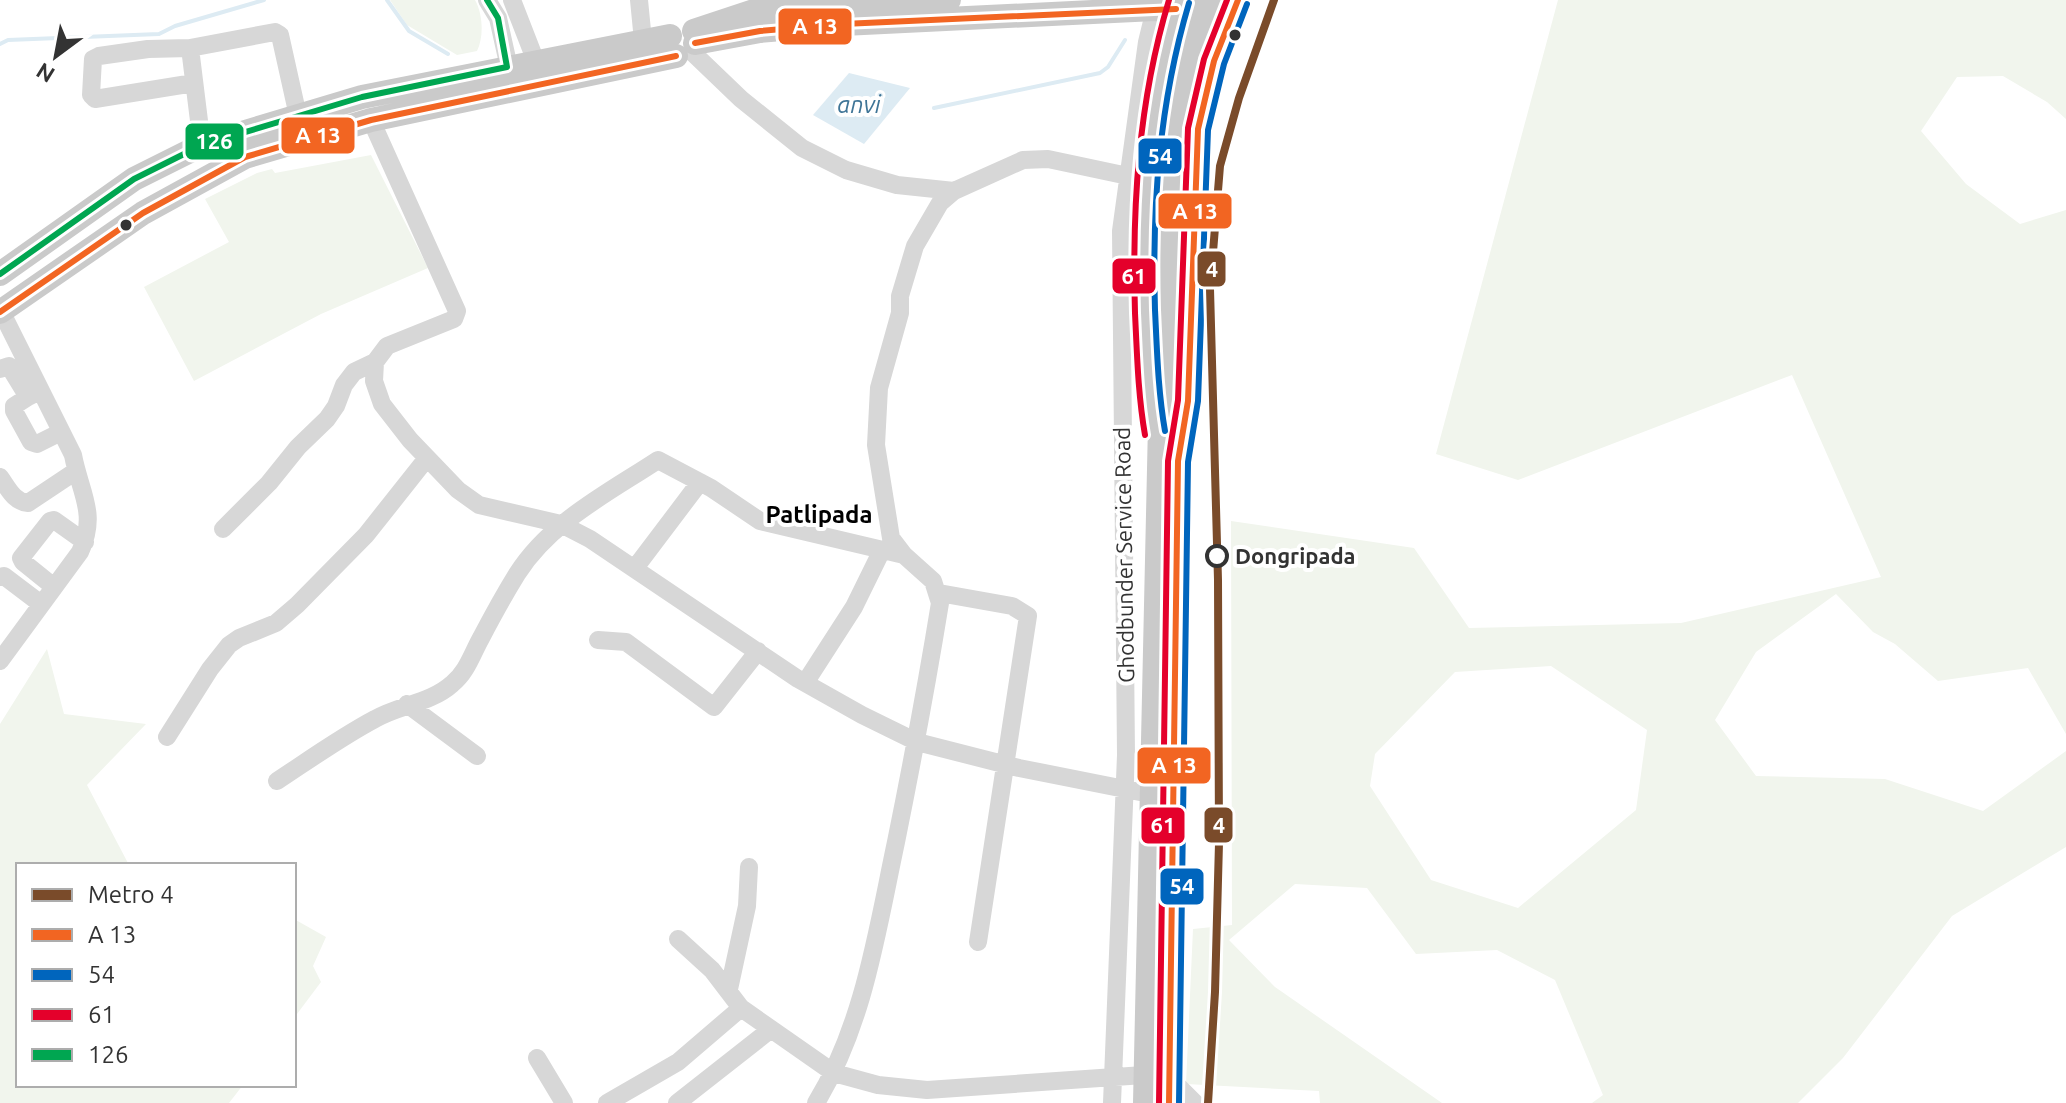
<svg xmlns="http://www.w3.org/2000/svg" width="2066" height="1103" viewBox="0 0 2066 1103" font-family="Ubuntu,sans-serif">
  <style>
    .green { fill: #f1f5ed; fill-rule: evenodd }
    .water { fill: #ddebf3 }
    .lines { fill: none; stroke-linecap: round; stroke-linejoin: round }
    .stream { stroke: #ddebf3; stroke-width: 4 }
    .minor { stroke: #d7d7d7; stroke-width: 18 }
    .major { stroke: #cacaca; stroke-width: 24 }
    .major-bridge { stroke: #cacaca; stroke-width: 24 }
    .bus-1-casing { stroke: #fff; stroke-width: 12 }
    .bus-2-casing { stroke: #fff; stroke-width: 12 }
    .bus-3-casing { stroke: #fff; stroke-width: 12 }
    .bus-4-casing { stroke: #fff; stroke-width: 12 }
    .bus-1 { stroke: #f26522; stroke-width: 6 }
    .bus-2 { stroke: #0065bd; stroke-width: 6 }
    .bus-3 { stroke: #e4002b; stroke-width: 6 }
    .bus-4 { stroke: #00a651; stroke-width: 6 }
    .metro-1-casing { stroke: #fff; stroke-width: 14 }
    .metro-1 { stroke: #7a4b2a; stroke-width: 8 }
    .bus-dot { fill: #333; stroke: #fff; stroke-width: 3 }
    .stop-dot { fill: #fff; stroke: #333; stroke-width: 4 }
    .labels { text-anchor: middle; stroke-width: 8; stroke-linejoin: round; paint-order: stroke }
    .street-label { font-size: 22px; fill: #333; stroke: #fff }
    .stop-label { font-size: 22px; font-weight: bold; fill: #333; stroke: #fff; text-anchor: start }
    .water-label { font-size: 24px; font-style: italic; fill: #3f7597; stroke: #fff }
    .neighbourhood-label { font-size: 24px; font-weight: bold; fill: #000; stroke: #fff }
    .line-badge { stroke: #fff; stroke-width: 3 }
    .badge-label { font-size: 22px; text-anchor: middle; font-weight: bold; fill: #fff }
  </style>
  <rect width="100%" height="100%" fill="#fff"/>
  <!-- green -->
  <path class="green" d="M390 0H475C483 14 484 37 477 51L457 55 407 25Z
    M1558 0H2066V119L2047 102 2003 76 1957 77 1921 131 1966 184 2020 224 2066 210V734L2028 668 1938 681 1895 644 1873 632 1836 594 1756 652 1715 720 1756 776 1885 779 1983 811 2066 751V847L1952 916 1843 1058 1798 1103H1592L1603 1095 1555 980 1497 950 1416 954 1367 888 1295 884 1229 940 1275 987 1442 1103H1320L1319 1091 1186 1084 1193 929 1232 925 1231 521 1414 548 1469 628 1681 623 1881 577 1792 375 1518 480 1436 454ZM1551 666 1647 730 1636 810 1518 908 1431 880 1370 786 1375 754 1455 672Z
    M371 155 428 268 321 314 194 381 144 287 229 242 205 199 257 173 272 169 275 173Z
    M47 649 64 714 146 724 87 785 129 865H18V1085H243L229 1103H0V724Z
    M294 919 326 937 313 966 321 982 294 1018Z"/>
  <!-- water -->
  <path class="water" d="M849 73 910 88 864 144 813 115Z"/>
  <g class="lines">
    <!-- stream -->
    <path class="stream" d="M387 0 409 31 448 54
      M0 44 8 40 159 34 175 26 264 0
      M934 108 1100 73 1108 67 1125 40"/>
    <!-- minor -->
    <path class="minor" d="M487 0 498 18 512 81
      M512 0 540 72
      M639 0 643 41
      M190 48 275 32 280 35 298 116
      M692 52 741 99 802 148 846 170 897 185 954 191
      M194 83 95 99 91 95 93 59 99 56 148 49 190 48 202 145
      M371 120 457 311 454 319 387 346 375 362 374 381 382 404 410 440 458 490 479 505 561 524 590 539 798 679 862 715 917 742 1019 768 1150 794
      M0 309 73 455C80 493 98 513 80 552L0 661
      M0 369 9 366 28 397 38 392
      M28 397 14 406V411L31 442 37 444 61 432
      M0 477C8 488 14 502 28 503L76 471
      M223 529 269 483 298 447 327 419 336 406 344 385 354 372 375 362
      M635 568 700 482
      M0 577 4 576 41 604
      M54 587 23 562 21 558 50 521 54 520 85 542
      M939 593 1012 606 1028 616 978 942
      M598 640 626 642 714 707 758 651
      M805 683 854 607 882 550
      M407 704 477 756
      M167 737 210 669 229 645 239 638 276 623 297 605 366 535 427 458
      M277 781C309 760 341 737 375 719 399 705 431 703 452 684 467 672 472 654 481 638 492 617 504 595 517 574 550 522 608 493 658 460L711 488 760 521 904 555
      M678 939 712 970 741 1008 834 1073 878 1085 927 1090 1144 1075
      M729 989 747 906 749 867
      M537 1058 564 1103
      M1169 1077 1195 1103
      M607 1103 678 1062 741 1008
      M677 1103 770 1030
      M816 1103C864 1024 877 931 896 842 912 763 927 683 940 603L933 581 904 555 891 538 876 445 879 388 900 313V296L915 246 940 203 954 191 1023 160 1048 159 1128 176
      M1112 1103 1126 755 1121 231 1147 42 1155 9"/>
    <!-- major -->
    <path class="major" d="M694 31 757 10 949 0
      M695 43 760 31 843 24 1155 9 1231 15
      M0 274 134 179 202 145 362 97 670 36
      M0 312 143 213 245 157 371 120 676 56
      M1189 388 1198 129 1214 61 1237 3
      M1149 402C1143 268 1136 128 1179 0
      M1145 1103 1160 424
      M1169 1103 1179 502 1178 424"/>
    <!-- major-bridge -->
    <path class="major-bridge" d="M1160 424V158L1167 107 1179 56 1199 0
      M1178 424 1177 158 1184 109 1195 60 1218 0"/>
    <!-- bus-1 casing -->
    <g class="bus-1-casing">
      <path id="bus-1" d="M695 43 760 31 843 24 1176 9
        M0 312 143 213 245 157 371 120 676 56
        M1169 1103 1178 461 1188 401 1198 129 1214 61 1238 0"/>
    </g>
    <!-- bus-2 casing -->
    <g class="bus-2-casing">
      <path id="bus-2" d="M1165 431C1158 391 1157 350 1155 310 1152 205 1159 104 1189 3
        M1179 1103 1188 462 1198 401 1208 130 1224 64 1247 4"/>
    </g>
    <!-- bus-3 casing -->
    <g class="bus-3-casing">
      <path id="bus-3" d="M1145 435C1138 395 1137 354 1135 313 1132 207 1138 103 1169 0
        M1159 1103 1168 461 1178 400 1188 128 1204 59 1227 0"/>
    </g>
    <!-- bus-4 casing -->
    <g class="bus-4-casing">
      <path id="bus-4" d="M0 274 134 179 202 145 362 97 507 67 498 18 487 0"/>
    </g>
    <!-- bus-1 -->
    <use href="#bus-1" class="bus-1"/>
    <!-- bus-2 -->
    <use href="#bus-2" class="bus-2"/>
    <!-- bus-3 -->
    <use href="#bus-3" class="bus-3"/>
    <!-- bus-4 -->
    <use href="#bus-4" class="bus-4"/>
    <!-- metro-1 casing -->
    <g class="metro-1-casing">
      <path id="metro-1" d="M1208 1103 1215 992 1219 843 1218 580 1210 289 1220 166 1239 98 1274 0"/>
    </g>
    <!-- metro-1 -->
    <use href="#metro-1" class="metro-1"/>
  </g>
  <!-- markers -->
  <g class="bus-dot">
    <circle cx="1235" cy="35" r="7"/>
    <circle cx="126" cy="225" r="7"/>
  </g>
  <circle class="stop-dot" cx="1217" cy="556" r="10"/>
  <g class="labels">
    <!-- street labels -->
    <g class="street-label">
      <text transform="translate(1124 555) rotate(-91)" y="8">Ghodbunder Service Road</text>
    </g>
    <!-- stop labels -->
    <g class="stop-label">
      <text x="1235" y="564">Dongripada</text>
    </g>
    <!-- water labels -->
    <g class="water-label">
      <text x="859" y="113">anvi</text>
    </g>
    <!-- neighbourhood labels -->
    <g class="neighbourhood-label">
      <text x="819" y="523">Patlipada</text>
    </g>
  </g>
  <g class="line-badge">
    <rect x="777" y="7" width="76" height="39" rx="8" fill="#f26522"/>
    <rect x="280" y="116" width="76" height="39" rx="8" fill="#f26522"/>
    <rect x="184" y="122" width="61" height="39" rx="8" fill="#00a651"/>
    <rect x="1137" y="137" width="46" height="38" rx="8" fill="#0065bd"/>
    <rect x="1157" y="192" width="76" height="38" rx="8" fill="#f26522"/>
    <rect x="1196" y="250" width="31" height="38" rx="8" fill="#7a4b2a"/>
    <rect x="1111" y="257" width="46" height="38" rx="8" fill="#e4002b"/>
    <rect x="1136" y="746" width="76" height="39" rx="8" fill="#f26522"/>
    <rect x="1203" y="806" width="31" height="38" rx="8" fill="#7a4b2a"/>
    <rect x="1140" y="806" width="46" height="39" rx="8" fill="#e4002b"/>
    <rect x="1159" y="867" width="46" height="39" rx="8" fill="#0065bd"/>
  </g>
  <g class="badge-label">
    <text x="815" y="34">A 13</text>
    <text x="318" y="143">A 13</text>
    <text x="214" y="149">126</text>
    <text x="1160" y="164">54</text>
    <text x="1195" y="219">A 13</text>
    <text x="1212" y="277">4</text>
    <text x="1134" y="284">61</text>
    <text x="1174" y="773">A 13</text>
    <text x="1219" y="833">4</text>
    <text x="1163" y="833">61</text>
    <text x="1182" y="894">54</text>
  </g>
  <!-- legend -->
  <rect x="16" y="863" width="280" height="224" fill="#ffffff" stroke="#adadad" stroke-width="2"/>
  <rect x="32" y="889" width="40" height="12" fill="#7a4b2a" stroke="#adadad" stroke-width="2"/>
  <text x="88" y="903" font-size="24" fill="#333333">Metro 4</text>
  <rect x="32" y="929" width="40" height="12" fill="#f26522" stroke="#adadad" stroke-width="2"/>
  <text x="88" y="943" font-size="24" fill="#333333">A 13</text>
  <rect x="32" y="969" width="40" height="12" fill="#0065bd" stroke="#adadad" stroke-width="2"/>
  <text x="88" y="983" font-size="24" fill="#333333">54</text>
  <rect x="32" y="1009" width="40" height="12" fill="#e4002b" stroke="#adadad" stroke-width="2"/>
  <text x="88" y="1023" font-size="24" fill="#333333">61</text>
  <rect x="32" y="1049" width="40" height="12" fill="#00a651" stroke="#adadad" stroke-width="2"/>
  <text x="88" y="1063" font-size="24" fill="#333333">126</text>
  <!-- north arrow -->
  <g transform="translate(56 56) rotate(212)" stroke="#ffffff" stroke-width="6" paint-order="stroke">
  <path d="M0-6L14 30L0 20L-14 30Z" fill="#333333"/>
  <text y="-12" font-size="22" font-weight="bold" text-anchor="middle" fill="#333333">N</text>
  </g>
</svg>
